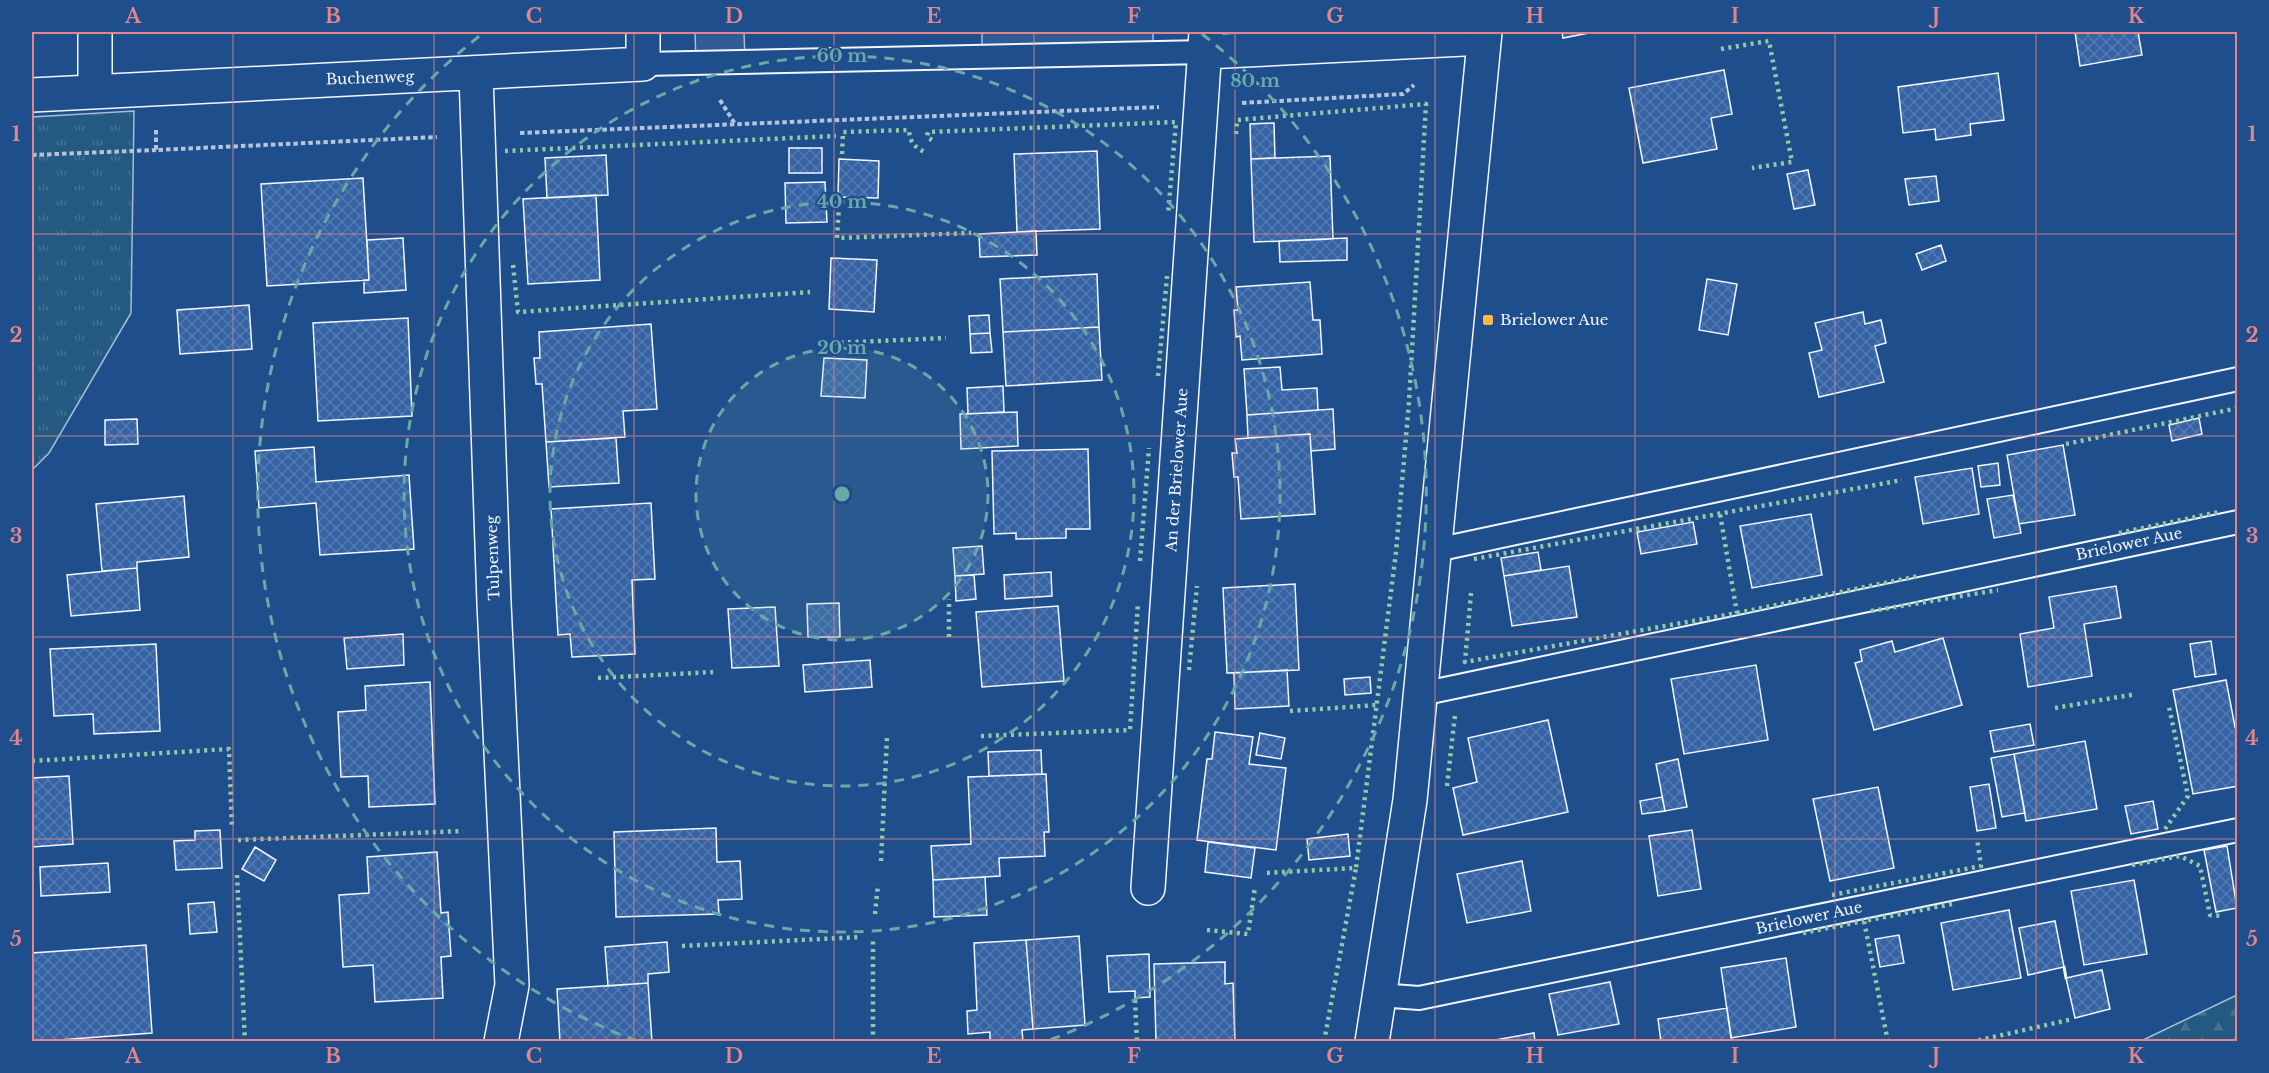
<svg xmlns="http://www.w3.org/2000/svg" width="2269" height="1073" viewBox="0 0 2269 1073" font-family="'Libre Baskerville',serif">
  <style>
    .grass { fill: url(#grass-tufts); stroke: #a8bbd7; stroke-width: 1.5 }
    .forest { fill: url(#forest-firs); stroke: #a8bbd7; stroke-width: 1.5 }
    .parking { fill: #305b95; stroke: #a8bbd7; stroke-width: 1.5 }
    .building { fill: url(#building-cross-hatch); stroke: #f2f6ff; stroke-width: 1.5 }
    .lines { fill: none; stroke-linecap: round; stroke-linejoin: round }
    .lane-casing { stroke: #f2f6ff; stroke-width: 26 }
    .street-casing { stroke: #f2f6ff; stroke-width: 36 }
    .secondary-casing { stroke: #f2f6ff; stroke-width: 36 }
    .path { stroke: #b3c4dc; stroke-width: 4; stroke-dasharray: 4.5 3; stroke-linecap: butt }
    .lane { stroke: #1f4e8c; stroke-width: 22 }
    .street { stroke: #1f4e8c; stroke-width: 33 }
    .secondary { stroke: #1f4e8c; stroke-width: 33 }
    .hedge { stroke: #97c8a6; stroke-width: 4.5; stroke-dasharray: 3 4.5; stroke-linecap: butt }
    .wall { stroke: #f2f6ff; stroke-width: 3 }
    .grid { fill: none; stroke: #e38589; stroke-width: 1.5; stroke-opacity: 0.55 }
    .ring { fill: none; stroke: #6aa9a8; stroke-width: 3; stroke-dasharray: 10 8 }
    .poi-dot { fill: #ffb74d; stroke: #1f4e8c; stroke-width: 2 }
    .labels { text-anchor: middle; stroke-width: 4.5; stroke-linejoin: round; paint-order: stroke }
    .street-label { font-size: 15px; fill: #f2f6ff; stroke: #1f4e8c }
    .poi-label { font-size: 15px; fill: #f2f6ff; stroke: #1f4e8c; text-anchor: start }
    .centre { fill: #6aa9a8; stroke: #1f4e8c; stroke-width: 3 }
    .ring-label { font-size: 18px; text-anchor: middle; font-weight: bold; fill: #6aa9a8; stroke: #1f4e8c; stroke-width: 4.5; stroke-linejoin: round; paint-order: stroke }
    .neatline { fill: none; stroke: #e38589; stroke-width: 2 }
    .grid-label { font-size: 20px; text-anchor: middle; font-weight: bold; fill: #e38589 }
  </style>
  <defs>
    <pattern id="grass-tufts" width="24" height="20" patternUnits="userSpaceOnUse" patternTransform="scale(1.5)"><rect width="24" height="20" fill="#245a82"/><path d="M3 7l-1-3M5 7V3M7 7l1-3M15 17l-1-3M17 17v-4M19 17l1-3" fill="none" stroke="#447295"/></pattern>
    <pattern id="forest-firs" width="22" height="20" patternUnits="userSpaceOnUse" patternTransform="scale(1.5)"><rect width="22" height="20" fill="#245a82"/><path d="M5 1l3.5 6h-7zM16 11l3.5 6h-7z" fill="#447295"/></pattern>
    <pattern id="building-cross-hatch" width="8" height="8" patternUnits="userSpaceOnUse" patternTransform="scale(1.5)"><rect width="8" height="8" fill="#3563a3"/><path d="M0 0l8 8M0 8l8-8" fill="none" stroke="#537ab1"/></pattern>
  </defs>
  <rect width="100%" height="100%" fill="#1f4e8c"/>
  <!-- grass -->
  <path class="grass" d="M134 111 131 313 49 453 32 470V117Z"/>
  <!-- forest -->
  <path class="forest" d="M2237 995V1041H2141Z"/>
  <!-- parking -->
  <path class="parking" d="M695 32H744L745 61 696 63Z
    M982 32H1153V54L982 55Z"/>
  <!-- building -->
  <path class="building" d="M1562 32H1594L1563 38Z
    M2075 32H2138L2142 55 2080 66Z
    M1724 70 1732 114 1711 118 1717 149 1643 163 1629 88Z
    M1998 73 2004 120 1970 124 1971 135 1936 140 1935 129 1903 133 1898 87Z
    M1274 123 1275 158 1251 159 1250 124Z
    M789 148H822V173H789Z
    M1097 151 1100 229 1017 232 1014 154Z
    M606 155 608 195 547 198 545 158Z
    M1330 156 1333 239 1254 242 1251 159Z
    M839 159 879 161 878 198 838 197Z
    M1808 170 1815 205 1794 209 1787 174Z
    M1936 176 1939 201 1909 205 1905 179Z
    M363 178 369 280 267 286 261 184Z
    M825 182 827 222 786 223 785 183Z
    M596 195 600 280 528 284 523 199Z
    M1036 231 1037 255 980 257 979 234Z
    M403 238 406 290 364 293V280H369L367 240Z
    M1347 238V260L1280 262 1279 241Z
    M1941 245 1946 261 1922 270 1916 254Z
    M831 258 877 260 874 312 829 309Z
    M1097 274 1099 327 1003 332 1000 279Z
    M1707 279 1737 284 1728 335 1699 330Z
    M1310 282 1313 320H1320L1322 354 1242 360 1240 336 1236 337 1234 310H1238L1236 287Z
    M249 305 252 349 180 354 177 310Z
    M1863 312 1865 324 1881 320 1886 343 1875 346 1884 382 1819 397 1809 353 1822 350 1815 323Z
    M989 315 990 333 970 334 969 316Z
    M408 318 412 416 318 421 313 323Z
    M651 324 657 409 623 411 625 437 546 442 542 384H536L534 358H540L539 332Z
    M1099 327 1102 380 1006 386 1003 332Z
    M990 333 992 352 971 353 970 334Z
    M824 358 867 360 865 398 821 396Z
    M1280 367 1282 390 1317 388 1318 410 1247 415 1244 369Z
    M1003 386 1004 412 968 414 967 388Z
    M1333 409 1335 449 1311 451 1310 434 1248 438 1247 415Z
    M1017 412 1018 446 961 449 960 414Z
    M2199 418 2202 434 2172 441 2169 425Z
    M137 419 138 444 105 445V420Z
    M1310 434 1315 514 1241 519 1238 477H1234L1232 453H1237L1235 439Z
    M616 438 619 483 549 487 546 442Z
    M2063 445 2075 515 2019 524 2007 455Z
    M314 447 316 482 409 475 414 549 320 555 316 503 259 508 255 451Z
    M1088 449 1090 529H1066V538L1016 539V533L994 534 992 451Z
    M1998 463 2000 485 1981 487 1978 466Z
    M1972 468 1979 514 1923 524 1915 477Z
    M2013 495 2021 533 1994 538 1987 499Z
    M184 496 189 557 137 562V568L102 571 96 504Z
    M651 503 655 579 632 580 635 654 572 657 570 634 558 635 551 509Z
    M1811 514 1822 575 1752 588 1740 526Z
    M1693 522 1697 544 1641 554 1637 532Z
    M982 546 984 574 955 576 953 548Z
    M1538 552 1541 570 1504 576 1501 558Z
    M1569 566 1577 617 1512 626 1504 576Z
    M137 568 140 610 71 616 67 575Z
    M1051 572 1052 596 1005 599 1004 575Z
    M974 575 976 599 956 601 955 576Z
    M1295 584 1299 670 1227 673 1223 588Z
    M2116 586 2121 618 2084 624 2092 676 2028 687 2020 634 2054 628 2049 597Z
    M839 603 840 637H808L807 604Z
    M1058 606 1064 681 982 687 976 612Z
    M775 607 779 666 732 668 728 609Z
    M403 634 404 665 347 669 344 638Z
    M1943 638 1962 705 1874 730 1855 663 1862 661 1860 650 1892 641 1895 652Z
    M2211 641 2216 674 2195 677 2190 644Z
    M156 644 160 731 94 734 93 714 54 716 50 649Z
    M870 660 872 687 805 692 803 665Z
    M1756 665 1768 740 1684 754 1671 679Z
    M1287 670 1289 706 1235 709 1234 673Z
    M1370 677 1371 693 1345 695 1344 679Z
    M2226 680 2235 727 2238 726V786L2193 794 2173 690Z
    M430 682 435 804 369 807 368 776 341 777 338 712 366 710 365 686Z
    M1548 720 1568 812 1463 835 1453 788 1477 782 1468 738Z
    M2030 724 2034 745 1994 752 1990 731Z
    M1215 732 1253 737 1249 764 1286 768 1276 850 1197 840 1207 759H1212Z
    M1260 733 1285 738 1281 759 1256 755Z
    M2085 741 2097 809 2026 821 2014 754Z
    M1041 750 1042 774 989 776 988 752Z
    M2014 754 2025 813 2002 817 1991 758Z
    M1678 759 1687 807 1665 811 1656 764Z
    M1046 774 1049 832H1044L1045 856 999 858 1000 876 933 880 931 846 971 844 968 777Z
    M69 776 73 844 32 847V778Z
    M1989 784 1996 828 1977 831 1970 787Z
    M1878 787 1894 868 1830 881 1813 799Z
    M1662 797 1665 811 1642 814 1640 801Z
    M2153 801 2158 829 2131 834 2125 806Z
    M716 828 717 862 740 861 742 899 718 900 719 914 616 917 614 832Z
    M220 830 222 868 176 870 174 841 195 840V831Z
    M1692 830 1701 889 1658 896 1649 836Z
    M1348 834 1350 856 1309 860 1307 839Z
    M1208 842 1255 848 1251 878 1205 872Z
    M2227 846 2237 908 2216 912 2204 850Z
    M255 847 276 860 264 881 242 869Z
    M437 852 441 913 448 912 451 956 441 957 443 998 375 1002 373 965 343 967 339 895 369 893 367 857Z
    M1522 861 1531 911 1467 923 1457 874Z
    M108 863 110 892 41 896 40 867Z
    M985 877 987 915 934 917 933 880Z
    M2134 880 2147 954 2084 965 2071 891Z
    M214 902 217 932 190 934 188 904Z
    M2009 910 2021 978 1953 990 1941 923Z
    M2055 921 2064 967 2028 975 2019 928Z
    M1899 935 1904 963 1880 967 1875 939Z
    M1079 936 1085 1025 1033 1029 1026 940Z
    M1026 940 1033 1029 1022 1030 1023 1042H990V1032L968 1034 967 1011 977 1010 974 943Z
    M667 942 669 972 648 974V983L608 986 605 947Z
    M146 945 152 1033 32 1042V953Z
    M1149 954 1150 997 1135 998V991L1109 992 1107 956Z
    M1786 958 1796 1027 1731 1038 1721 968Z
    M1225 962V984L1233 983 1235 1042H1156L1154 964Z
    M2102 970 2110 1009 2075 1018 2066 978Z
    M1610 982 1619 1024 1558 1035 1549 994Z
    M648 983 652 1042H560L557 989Z
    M1727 1008 1732 1042H1661L1658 1019Z
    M1534 1033 1535 1042H1484Z"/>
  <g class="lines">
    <!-- lane casing -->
    <g class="lane-casing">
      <path id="lane" d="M643 64 1205 52
        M1436 550 2238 379
        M1421 694 2238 522
        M1379 995 1419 998 2238 830"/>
    </g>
    <!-- street casing -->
    <g class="street-casing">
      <path id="street" d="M95 32V91
        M1205 52 1484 38
        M476 74 494 603 512 985 501 1042
        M32 95 643 64V32
        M1148 888 1206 32"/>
    </g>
    <!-- secondary casing -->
    <g class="secondary-casing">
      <path id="secondary" d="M1372 1042 1410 800 1485 32"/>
    </g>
    <!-- path -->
    <path class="path" d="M720 100 735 124
      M1242 103 1403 94 1414 85
      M156 130V150L437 137
      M520 133 1159 107
      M32 155 156 150"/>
    <!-- lane -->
    <use href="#lane" class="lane"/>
    <!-- street -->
    <use href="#street" class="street"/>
    <!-- secondary -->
    <use href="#secondary" class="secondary"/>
    <!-- hedge -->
    <path class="hedge" d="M1721 49 1769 41 1792 162 1752 168
      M1236 134 1237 120 1426 104 1409 402 1396 552 1356 868 1265 873
      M932 140 927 137 928 132 1176 122 1168 215
      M505 151 836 136
      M842 154 843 132 909 130C910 143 915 148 927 153
      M839 205 837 238 971 233
      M513 265 518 312 810 292
      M833 343 946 338
      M1158 376 1167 276
      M2066 444 2238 408
      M2119 533 2219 512
      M1474 559 1902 480
      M1140 561 1149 448
      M1471 593 1465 662 1737 613 1720 514
      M1871 611 1998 590
      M1737 613 1919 576
      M949 637V599
      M1189 670 1197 586
      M598 678 713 672
      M2055 708 2136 694
      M1290 711 1377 705
      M981 736 1130 730 1138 602
      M32 761 229 749 232 829
      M1447 786 1455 715
      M2165 829 2188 796 2169 707
      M238 840 463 831
      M881 861 887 737
      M2132 865 2180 856 2200 866 2210 915 2223 916
      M237 875 245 1042
      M1832 895 1981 866 1977 838
      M875 914 878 884
      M1207 930 1248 934 1255 887
      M1803 933 1864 921
      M682 946 860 937
      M1135 1000 1137 1042
      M873 1042V938
      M1324 1042 1356 868
      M1888 1042 1864 921 1952 904
      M1971 1042 2073 1019"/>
    <!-- wall -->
    <path class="wall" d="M2064 967 2066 978"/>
  </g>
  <!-- grid -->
  <path class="grid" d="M233 32V1042M434 32V1042M634 32V1042M834 32V1042M1034 32V1042M1235 32V1042M1435 32V1042M1635 32V1042M1835 32V1042M2036 32V1042M32 234H2238M32 436H2238M32 637H2238M32 839H2238"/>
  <!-- distance rings -->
  <circle cx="842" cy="494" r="146" fill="#6aa9a8" fill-opacity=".12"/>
  <g class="ring">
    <circle cx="842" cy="494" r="146"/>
    <circle cx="842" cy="494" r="292"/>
    <circle cx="842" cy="494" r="438"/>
    <path d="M637 1041A584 584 0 0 1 482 34M1202 34A584 584 0 0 1 1047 1041"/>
  </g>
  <!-- markers -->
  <rect class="poi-dot" x="1482" y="314" width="12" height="12" rx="3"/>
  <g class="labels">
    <!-- street labels -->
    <g class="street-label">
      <text transform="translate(370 78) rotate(-2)" y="5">Buchenweg</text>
      <text transform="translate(1177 470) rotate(-86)" y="5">An der Brielower Aue</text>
      <text transform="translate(2129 544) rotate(-12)" y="5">Brielower Aue</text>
      <text transform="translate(493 558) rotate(-92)" y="5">Tulpenweg</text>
      <text transform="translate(1809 918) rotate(-12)" y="5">Brielower Aue</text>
    </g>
    <!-- poi labels -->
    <g class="poi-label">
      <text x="1500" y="325">Brielower Aue</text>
    </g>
  </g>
  <circle cx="842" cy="494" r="9" class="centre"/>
  <g class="ring-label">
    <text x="842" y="62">60 m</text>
    <text x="1255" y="87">80 m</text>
    <text x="842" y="208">40 m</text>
    <text x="842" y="354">20 m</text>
  </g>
  <!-- border -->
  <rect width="2269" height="1073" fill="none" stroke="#1f4e8c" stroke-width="66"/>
  <rect x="33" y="33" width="2203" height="1007" class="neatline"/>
  <g class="grid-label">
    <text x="133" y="23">A</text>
    <text x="333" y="23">B</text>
    <text x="534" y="23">C</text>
    <text x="734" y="23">D</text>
    <text x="934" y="23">E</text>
    <text x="1134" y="23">F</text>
    <text x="1335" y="23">G</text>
    <text x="1535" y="23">H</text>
    <text x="1735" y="23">I</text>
    <text x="1936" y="23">J</text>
    <text x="2136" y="23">K</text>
    <text x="16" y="141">1</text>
    <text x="2252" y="141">1</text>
    <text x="16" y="342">2</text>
    <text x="2252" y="342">2</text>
    <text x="16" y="543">3</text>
    <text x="2252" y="543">3</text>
    <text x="16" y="745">4</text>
    <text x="2252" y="745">4</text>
    <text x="16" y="946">5</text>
    <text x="2252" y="946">5</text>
    <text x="133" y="1063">A</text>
    <text x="333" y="1063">B</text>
    <text x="534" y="1063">C</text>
    <text x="734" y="1063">D</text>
    <text x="934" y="1063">E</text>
    <text x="1134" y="1063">F</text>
    <text x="1335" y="1063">G</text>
    <text x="1535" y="1063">H</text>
    <text x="1735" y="1063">I</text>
    <text x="1936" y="1063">J</text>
    <text x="2136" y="1063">K</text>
  </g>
</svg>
